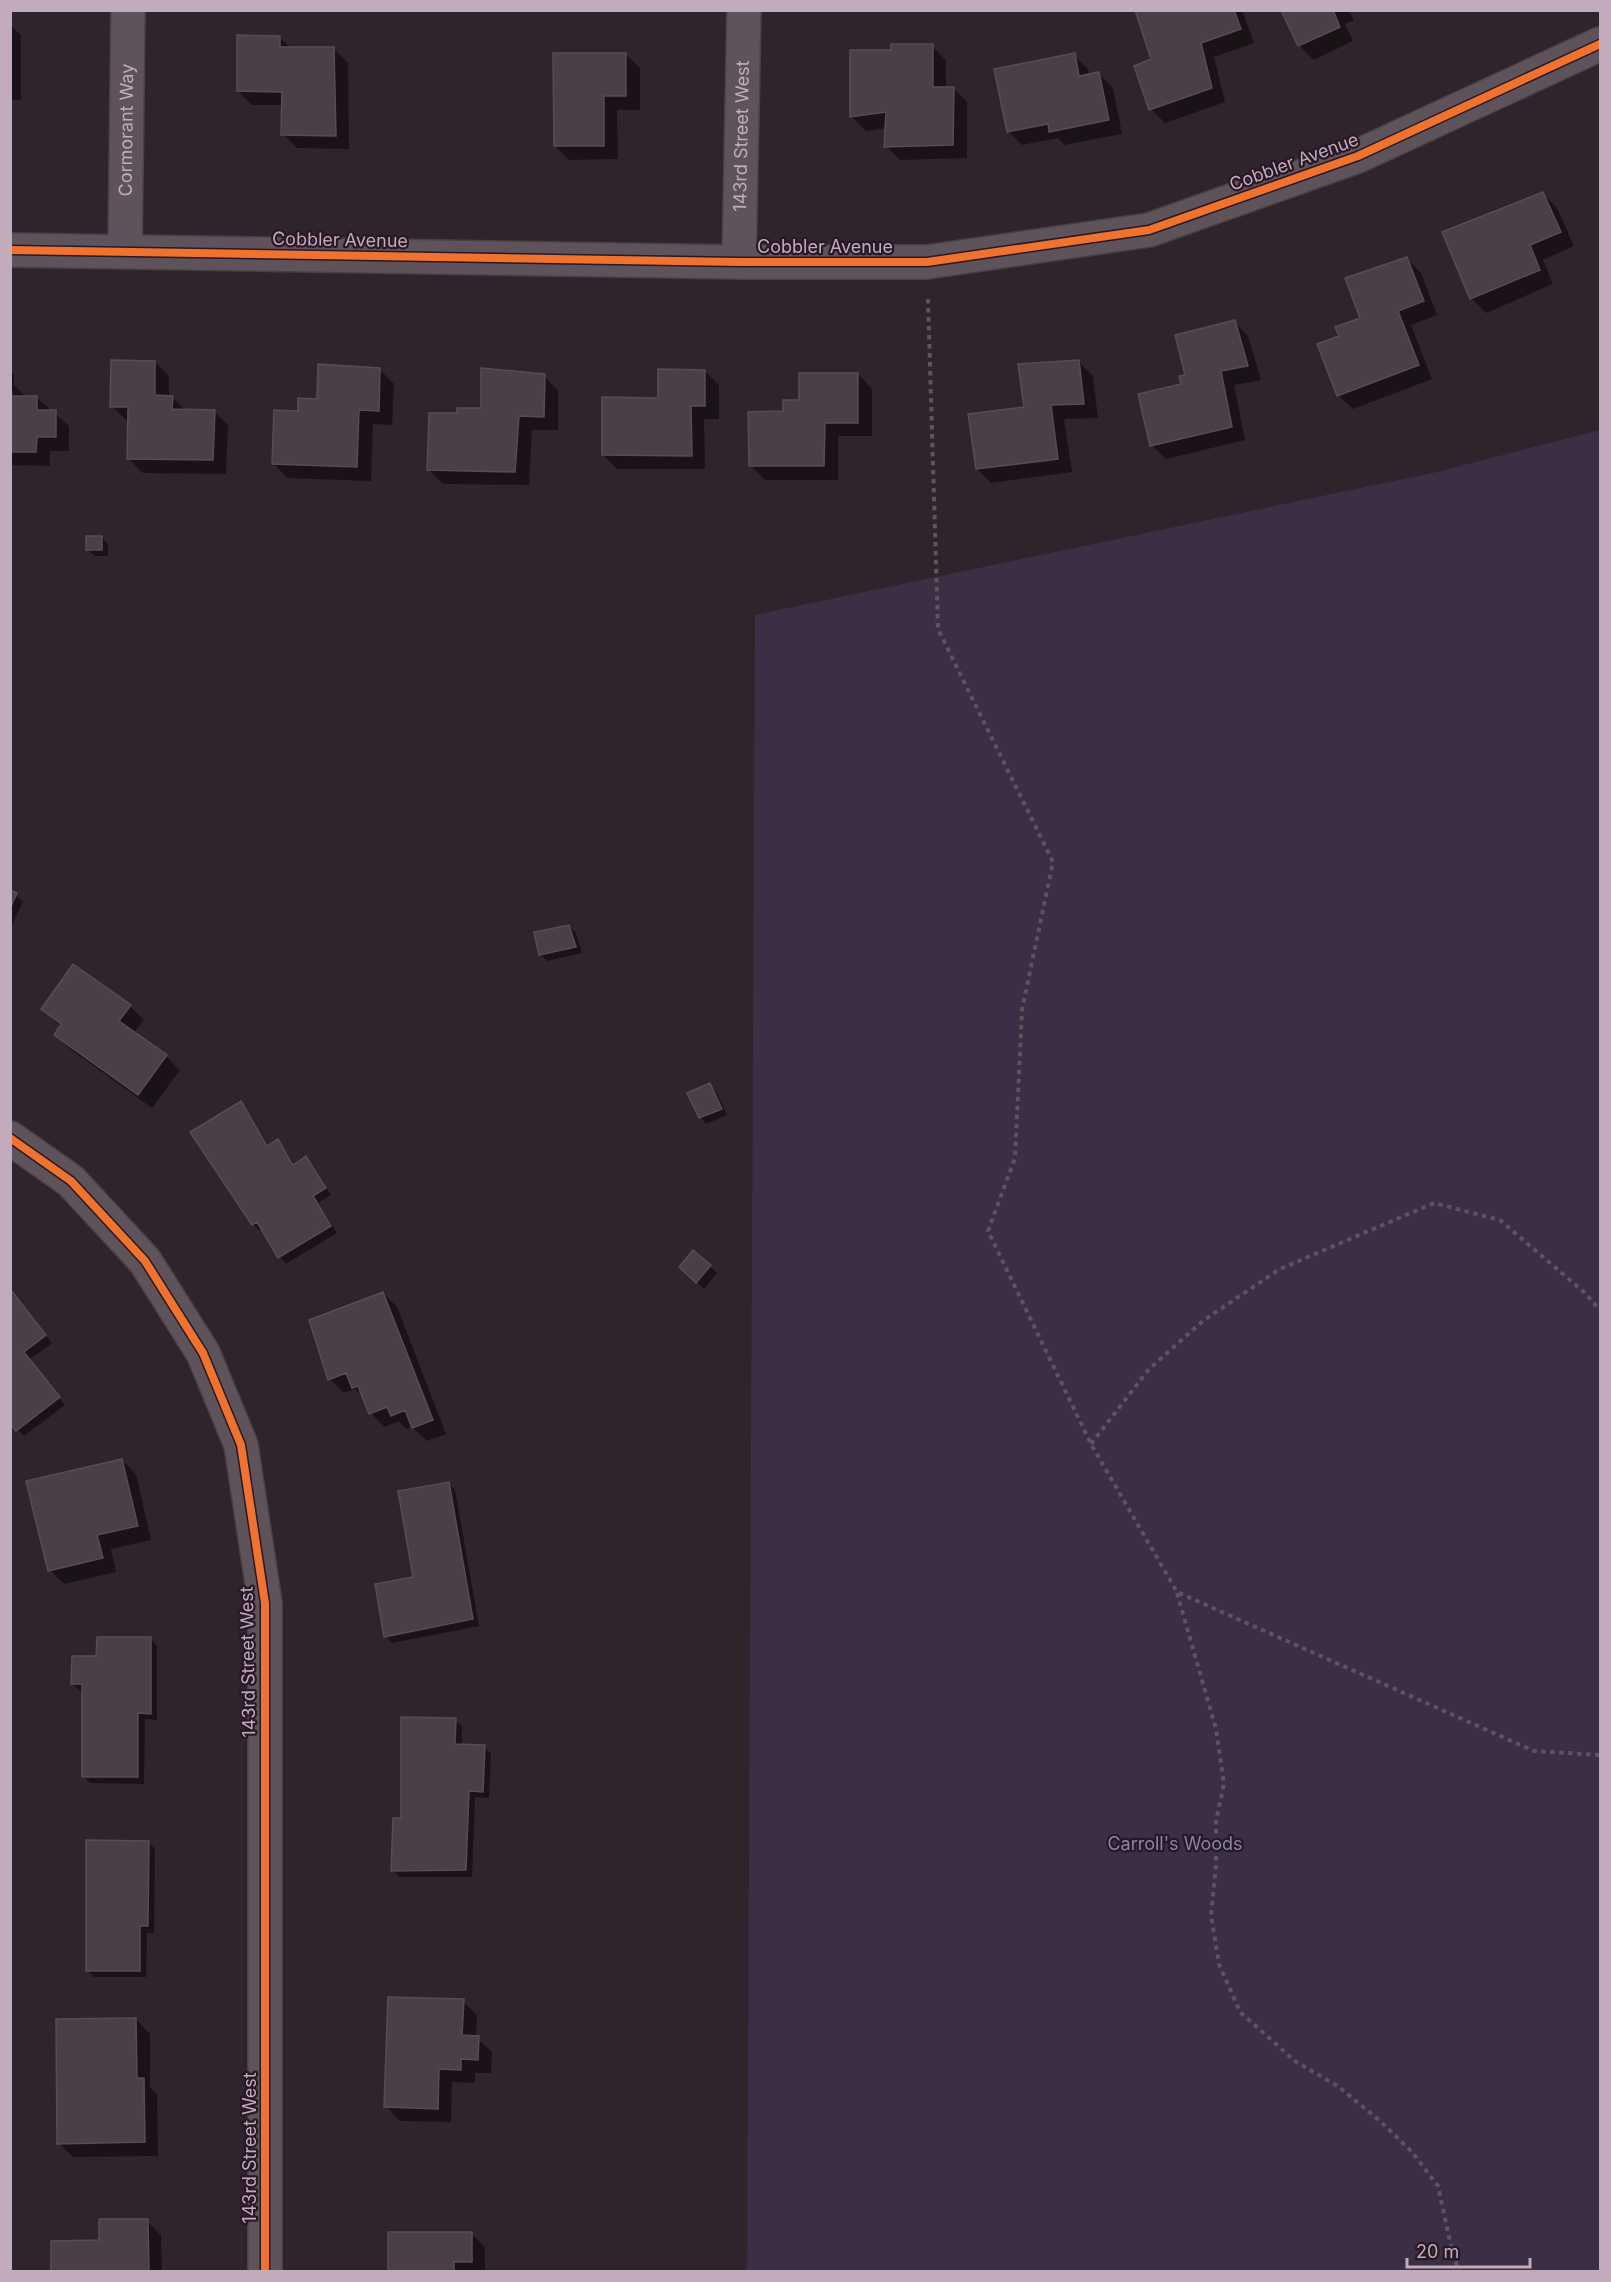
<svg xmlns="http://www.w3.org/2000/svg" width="1611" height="2282" viewBox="0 0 1611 2282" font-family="Inter,sans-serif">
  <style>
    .green { fill: #3a2f45 }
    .shadow { fill: #0007 }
    .building { fill: #4a3e47; stroke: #584b54; stroke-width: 1.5 }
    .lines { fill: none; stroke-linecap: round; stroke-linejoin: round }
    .minor-casing { stroke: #494046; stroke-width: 36 }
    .path { stroke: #5d545c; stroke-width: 4; stroke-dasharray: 4.5 4.5; stroke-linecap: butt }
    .minor { stroke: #5e535a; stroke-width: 33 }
    .cycleway-casing { stroke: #291825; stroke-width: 11 }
    .cycleway { stroke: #ef722f; stroke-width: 8 }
    .labels { text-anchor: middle; stroke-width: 4.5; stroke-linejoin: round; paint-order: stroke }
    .street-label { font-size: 18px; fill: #c2acbc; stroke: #291825 }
    .park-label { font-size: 18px; fill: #8488a7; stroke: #291825 }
  </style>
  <rect width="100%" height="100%" fill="#2f242c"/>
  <!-- green -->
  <path class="green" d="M1600 430V2271H747L755 615 1437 472Z"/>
  <!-- shadow -->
  <path class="shadow" d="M1242 10 1254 43 1214 57 1225 102 1165 123 1151 109 1153 60 1136 11Z
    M1283 10H1349L1354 20 1345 24 1353 41 1314 60 1299 45Z
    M10 25 21 35V100H10Z
    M280 38 291 48 334 49 348 63 349 149 297 148 283 134V105H252L238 91Z
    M932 46 946 60V88H953L967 102V158L900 160 886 146 887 128 866 131 852 117V51H893Z
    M625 54 640 68V110H617L618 159 569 160 555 146Z
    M1074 55 1088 69 1090 76 1099 74 1113 88 1122 134 1064 145 1058 138 1022 145 1008 131Z
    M1543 194 1557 208 1574 246 1543 260 1553 284 1486 313 1472 299 1444 233Z
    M1406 258 1421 273 1437 315 1411 325 1432 379 1353 409 1338 395 1340 336 1362 319Z
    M1234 322 1248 336 1261 380 1234 385 1245 440 1166 459 1151 445 1187 376Z
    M1078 361 1093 376 1098 418 1064 419 1072 472 991 483 977 469 1026 408Z
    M155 362 169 376V397H172L185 410 214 411 228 425 226 474 143 473 129 459V420H126L112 406Z
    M380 370 394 384 392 425 373 424 371 481 287 478 273 463 299 412 318 400Z
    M705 371 719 385V419H704L705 469H617L603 455 660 399Z
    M10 372 14 375V385L26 397 37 398 69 426V451H50V466L10 465Z
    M858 374 872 389V436H838V480H765L751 466 785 413 800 402Z
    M544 376 558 390V430H532L529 485 443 484 429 470 458 415 482 410Z
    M102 537 108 544V556H95L88 550Z
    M10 892 23 901 10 930Z
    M569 926 576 933 582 953 547 961 540 954Z
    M130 1006 144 1020 134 1033 166 1056 180 1070 152 1108 70 1049 56 1035 61 1027 43 1009Z
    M710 1085 716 1091 727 1115 706 1124 700 1117Z
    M241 1103 247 1110 269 1146 278 1141 284 1148 295 1165 306 1158 313 1165 331 1195 318 1203 337 1233 286 1264 280 1257 262 1229 260 1231 253 1224Z
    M693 1252 717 1273 704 1289 681 1267Z
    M10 1290 52 1343 29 1360 65 1405 24 1436 17 1430Z
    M383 1293 397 1307 446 1434 427 1441 412 1427 406 1429 399 1421 385 1427 371 1413 365 1399 355 1389 344 1393 330 1379Z
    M122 1460 136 1474 151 1540 111 1549 116 1572 64 1584 50 1570Z
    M449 1484 455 1490 479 1626 392 1643 386 1636 415 1579Z
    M151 1639 157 1646V1720L145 1719 144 1784 90 1783 83 1776 84 1691H80L73 1684 98 1657Z
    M455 1720 462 1726V1746L484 1747 491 1754 489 1798 475 1797 472 1877H399L393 1870 403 1820Z
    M148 1842 155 1849 154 1933H147L146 1977H94L87 1970Z
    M463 2001 477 2015 476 2037 492 2052 491 2073H475V2083L452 2082 451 2122 400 2121 386 2106Z
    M136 2019 150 2034V2087L157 2094 158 2156 73 2157 59 2143Z
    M147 2221 161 2235 162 2272H52L100 2242Z
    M471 2233 485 2247V2272H390Z"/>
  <!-- building -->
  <path class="building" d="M1135 10H1234L1241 29 1201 43 1212 88 1149 110 1134 66 1151 59Z
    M1281 10H1333L1340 27 1298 46Z
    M237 35 280 36V47H334L336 136 281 135 282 92 237 91Z
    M891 44H933V87H954L953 145 884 147 886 112 850 117V50H891Z
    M553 53H626V96H604V146H554Z
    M1075 53 1079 76 1099 72 1109 120 1049 132 1048 124 1007 132 994 69Z
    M1543 192 1561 232 1530 245 1540 270 1470 299 1442 232Z
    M1407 257 1424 301 1398 311 1419 365 1337 396 1317 344 1339 336 1335 327 1360 318 1345 278Z
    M1235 320 1248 366 1221 371 1232 427 1150 446 1138 394 1181 384 1179 376 1185 375 1175 335Z
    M111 360 155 361V395L173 396 172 409 215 410 213 460 127 459 128 407H110Z
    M1079 360 1084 404 1051 405 1058 459 976 469 968 414 1024 407 1018 364Z
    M318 364 380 368 379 411 359 410 357 467 272 464 274 410 298 411V398L317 399Z
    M481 368 545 374 544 417 519 416 515 472 427 470 429 413H457V408H481Z
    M658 369 705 370V406H691L692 456 602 455V397L658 398Z
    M799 373H858V423H825L824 466H749L748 412 783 411V400H799Z
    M10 381 12 396H37V410H56V437H37L36 452H10Z
    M86 536H102V550H86Z
    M10 890 17 893 10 909Z
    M569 925 576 947 539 955 534 932Z
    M73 964 131 1005 119 1021 167 1055 138 1095 54 1035 61 1024 41 1009Z
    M710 1083 722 1109 699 1118 687 1093Z
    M241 1101 267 1146 278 1139 293 1165 306 1156 326 1188 313 1196 331 1226 278 1258 257 1222 252 1225 190 1132Z
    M693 1250 711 1265 696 1283 679 1267Z
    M10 1289 46 1335 24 1352 60 1397 16 1431 10 1424Z
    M383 1292 433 1420 412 1428 405 1410 391 1416 387 1407 369 1414 358 1386 352 1388 346 1373 328 1380 309 1320Z
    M122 1459 138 1526 97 1535 103 1558 48 1571 26 1481Z
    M449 1482 473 1619 384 1637 375 1584 413 1577 398 1491Z
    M97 1637H151V1714L138 1713V1777H82V1684H71L72 1656H96Z
    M401 1717 456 1718 455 1744 485 1745 483 1792 469 1791 466 1870 391 1871 393 1818H401Z
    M86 1840 149 1841 148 1926H140V1971H86Z
    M388 1997 464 1999 462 2035 479 2036 478 2060 461 2059V2070L439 2069 438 2109 384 2107Z
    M136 2018 137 2078H144L145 2142 57 2144 56 2019Z
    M99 2219H148L149 2272H51V2241L99 2240Z
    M388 2232H472V2262H454V2272H388Z"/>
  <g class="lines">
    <!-- minor casing -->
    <g class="minor-casing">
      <g id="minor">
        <path d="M10 250 739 262H927L1149 230 1358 156 1600 44"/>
        <path id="s1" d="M125 252 128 10"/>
        <path id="s2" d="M739 262 744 10"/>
        <path d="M10 1138 71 1181 145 1261 203 1353 241 1445 265 1603V2272"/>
      </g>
    </g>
    <!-- path -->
    <path class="path" d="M928 299 938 629 1053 862 1022 1010 1015 1158 988 1231 1091 1444 1177 1592 1534 1751 1600 1755
      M1091 1444 1149 1369 1204 1320 1280 1269 1434 1203 1500 1220 1585 1293 1600 1310
      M1177 1593 1216 1729 1224 1784 1216 1821V1865L1211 1915 1219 1964 1240 2012 1295 2061 1339 2087 1380 2121 1412 2152 1438 2186 1451 2246 1459 2272"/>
    <!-- minor -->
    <use href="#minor" class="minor"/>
    <!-- cycleway casing -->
    <g class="cycleway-casing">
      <path id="cycleway" d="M10 250 739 262H927L1149 230 1358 156 1600 44
        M10 1138 71 1181 145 1261 203 1353 241 1445 265 1603V2272"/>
    </g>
    <!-- cycleway -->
    <use href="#cycleway" class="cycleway"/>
  </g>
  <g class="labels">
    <!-- street labels -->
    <g class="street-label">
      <text dy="6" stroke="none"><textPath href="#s1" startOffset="122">Cormorant Way</textPath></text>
      <text dy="6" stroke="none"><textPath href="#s2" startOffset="126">143rd Street West</textPath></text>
      <text transform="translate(1294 162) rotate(-20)" y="6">Cobbler Avenue</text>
      <text transform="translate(340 240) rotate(1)" y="6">Cobbler Avenue</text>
      <text x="825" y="253">Cobbler Avenue</text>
      <text transform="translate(248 1662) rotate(-91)" y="6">143rd Street West</text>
      <text transform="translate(250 2148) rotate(-90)" y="6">143rd Street West</text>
    </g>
    <!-- park labels -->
    <g class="park-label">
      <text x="1175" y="1850">Carroll's Woods</text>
    </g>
  </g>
  <!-- border -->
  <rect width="1611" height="2282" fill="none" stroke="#c2acbc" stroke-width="24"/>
  <!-- scale -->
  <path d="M1407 2258v9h123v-9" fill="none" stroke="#c2acbc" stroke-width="3"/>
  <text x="1416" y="2258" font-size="18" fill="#c2acbc" stroke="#291825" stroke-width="4.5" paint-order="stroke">20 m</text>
</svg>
